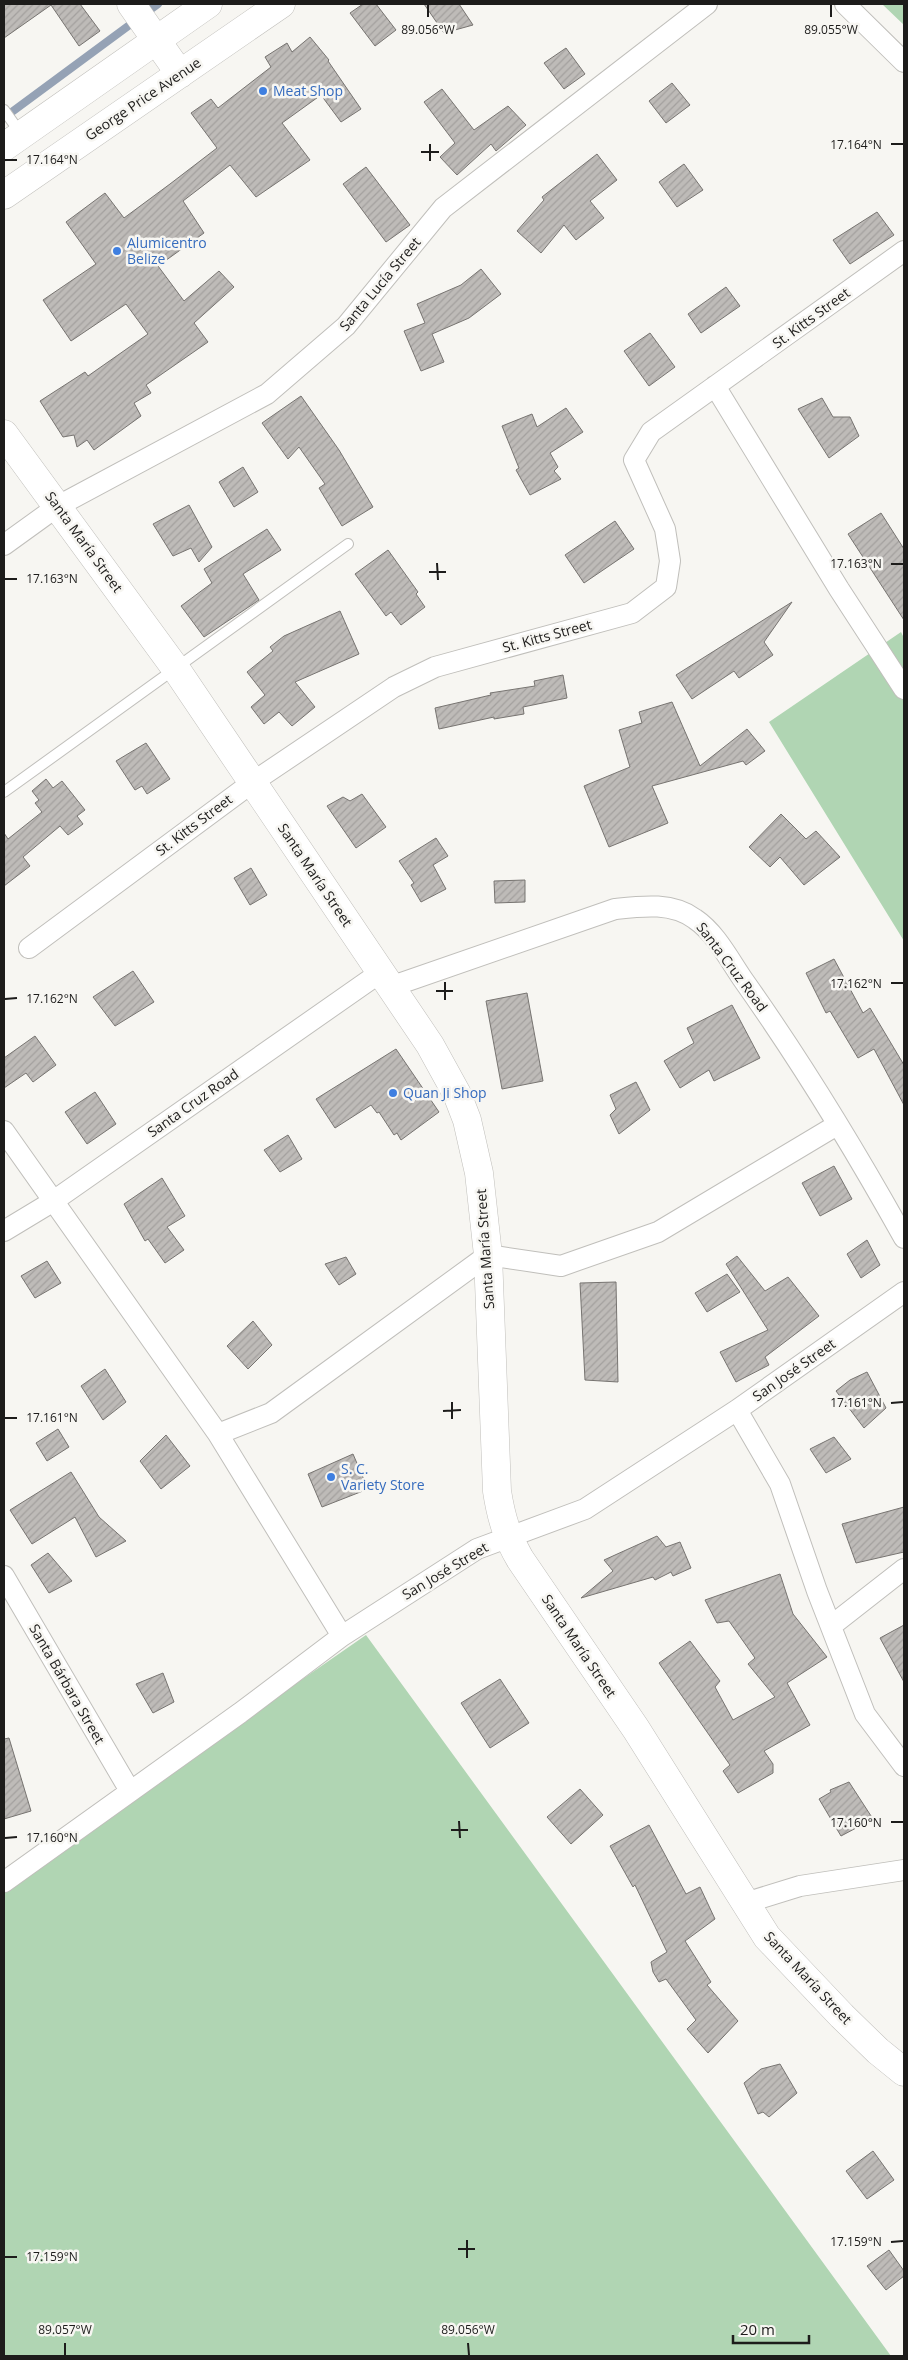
<svg xmlns="http://www.w3.org/2000/svg" width="908" height="2360" viewBox="0 0 908 2360" font-family="'Open Sans',sans-serif">
  <style>
    .grass { fill: #b0d5b3 }
    .lines { fill: none; stroke-linecap: round; stroke-linejoin: round }
    .stream { stroke: #95a2b5; stroke-width: 8 }
    .building { fill: url(#building-hatch); stroke: #777471 }
    .lane-casing { stroke: #c0bfbb; stroke-width: 12 }
    .street-casing { stroke: #c0bfbb; stroke-width: 22 }
    .secondary-casing { stroke: #c0bfbb; stroke-width: 29 }
    .lane { stroke: #fff; stroke-width: 10 }
    .street { stroke: #fff; stroke-width: 20 }
    .secondary { stroke: #fff; stroke-width: 28 }
    .ticks { fill: none; stroke: #1d1c1b; stroke-width: 2 }
    .shop-dot { fill: #3f7fe0; stroke: #f7f6f2; stroke-width: 2 }
    .labels { text-anchor: middle; stroke-width: 5; stroke-linejoin: round; paint-order: stroke }
    .shop-label { font-size: 14px; fill: #366cbe; stroke: #f7f6f2; text-anchor: start }
    .street-label { font-size: 14px; fill: #1d1c1b; stroke: #f7f6f2 }
    .ticks-label { font-size: 12px; text-anchor: middle; fill: #1d1c1b; stroke: #f7f6f2; stroke-width: 5; stroke-linejoin: round; paint-order: stroke }
  </style>
  <defs>
    <pattern id="building-hatch" width="6" height="6" patternUnits="userSpaceOnUse" patternTransform="scale(1.25)"><rect width="6" height="6" fill="#bebbb8"/><path d="M-1 1l2-2M0 6l6-6M5 7l2-2" fill="none" stroke="#a3a09e"/></pattern>
  </defs>
  <rect width="100%" height="100%" fill="#f7f6f2"/>
  <!-- grass -->
  <path class="grass" d="M882 4H904V25Z
    M901 632 904 638V941L769 722Z
    M366 1635 891 2356H4V1886Z"/>
  <g class="lines">
    <!-- stream -->
    <path class="stream" d="M5 117 158 4"/>
  </g>
  <!-- building -->
  <path class="building" d="M4 4H80L100 31 79 46 51 5 4 38Z
    M363 4H376L396 30 375 46 350 13Z
    M424 4H459L473 25 444 33Z
    M310 37 329 60 328 61 361 109 341 122 321 95 282 123 310 160 256 197 230 165 183 201 204 233 158 266 184 301 219 271 234 287 194 323 208 342 146 385 151 393 134 403 141 416 94 450 87 440 77 447 74 435 63 437 40 401 85 372 88 376 148 334 126 304 71 341 43 300 96 264 66 222 105 193 124 218 170 184 217 148 191 113 211 99 218 108 271 67 265 57 287 43 292 52Z
    M566 48 585 74 564 89 544 63Z
    M672 83 690 105 666 123 649 101Z
    M442 89 474 130 508 106 526 125 496 151 491 144 457 175 440 157 455 143 424 102Z
    M597 154 617 180 590 201 604 218 576 240 564 225 541 253 517 231 544 200 542 197Z
    M684 164 703 190 677 207 659 182Z
    M366 167 410 225 386 242 343 184Z
    M877 212 894 235 850 264 833 240Z
    M481 269 501 294 469 318 432 334 444 362 421 371 404 331 425 323 417 304 461 285Z
    M726 287 740 306 701 333 688 314Z
    M650 333 675 367 649 386 624 351Z
    M301 396 339 450 373 507 342 526 319 488 325 484 299 447 288 459 262 423Z
    M822 398 833 417H850L859 436 829 458 798 409Z
    M566 408 583 432 550 453 558 467 554 471 561 479 530 495 516 470 519 468 502 426 532 414 537 427Z
    M243 467 258 492 234 507 219 482Z
    M189 505 212 547 199 562 191 548 173 556 153 524Z
    M881 513 904 549V620L848 534Z
    M615 521 634 549 584 583 565 555Z
    M267 529 281 550 243 574 259 600 204 637 181 606 212 583 204 569Z
    M388 550 418 592 416 594 425 607 401 625 391 612 386 616 355 574Z
    M792 602 764 642 773 655 739 678 734 671 692 699 676 675Z
    M340 611 359 654 295 682 315 707 292 726 279 712 264 724 251 707 265 695 247 672 273 651 270 647 284 636Z
    M563 675 567 698 523 707 524 714 494 719V717L439 729 435 708 491 695 490 693 535 686 534 681Z
    M672 702 700 766 747 729 765 751 746 765 743 761 652 786 668 823 609 847 584 786 630 767 619 730 642 723 639 712Z
    M146 743 170 779 147 794 142 786 135 790 116 761Z
    M46 779 53 788 62 781 85 810 77 816 83 824 68 835 60 826 23 857 30 866 4 886V833L8 839 42 812 35 803 39 800 32 791Z
    M362 794 386 827 356 848 327 806 343 797 350 801Z
    M781 814 806 839 816 831 840 857 804 885 780 857 770 867 749 847Z
    M436 838 448 856 433 865 446 889 421 902 411 885 414 883 399 861Z
    M251 868 267 895 250 905 234 878Z
    M525 880V902L495 903 494 881Z
    M834 959 863 1013 870 1008 904 1065V1105L874 1049 858 1058 830 1011 826 1013 806 973Z
    M133 971 154 1002 115 1026 93 997Z
    M527 993 543 1081 502 1089 486 1001Z
    M732 1005 760 1058 714 1081 709 1070 680 1088 664 1061 694 1043 687 1028Z
    M35 1036 56 1065 33 1082 26 1073 4 1088V1058Z
    M396 1049 439 1112 401 1140 397 1133 394 1135 379 1112 377 1113 371 1105 335 1128 316 1099Z
    M636 1082 650 1110 619 1134 610 1115 616 1109 610 1095Z
    M95 1092 116 1124 87 1144 65 1112Z
    M288 1135 302 1159 280 1172 264 1150Z
    M834 1166 852 1199 820 1216 802 1183Z
    M162 1178 185 1216 167 1227 184 1250 165 1263 148 1239 145 1241 124 1204Z
    M867 1240 880 1265 861 1278 847 1254Z
    M737 1256 765 1291 788 1277 819 1316 765 1357 769 1365 736 1382 720 1352 768 1330 726 1264Z
    M346 1257 356 1274 339 1285 325 1264Z
    M47 1261 61 1283 35 1298 21 1276Z
    M727 1274 740 1292 707 1312 695 1293Z
    M616 1282 618 1382 585 1380 580 1283Z
    M253 1321 272 1345 248 1369 227 1346Z
    M105 1369 126 1402 103 1420 81 1386Z
    M867 1372 886 1408 864 1428 836 1391 850 1380Z
    M58 1429 69 1447 47 1461 36 1443Z
    M166 1435 190 1466 161 1489 140 1461Z
    M834 1437 851 1459 826 1473 810 1449Z
    M353 1454 368 1489 322 1507 308 1474Z
    M71 1472 99 1517 126 1541 96 1557 75 1517 32 1544 10 1510Z
    M904 1507V1552L856 1563 842 1524Z
    M657 1536 666 1547 680 1542 691 1568 673 1576 671 1572 655 1580 653 1577 581 1598 613 1571 604 1560Z
    M48 1553 72 1581 49 1593 31 1565Z
    M780 1574 793 1614 827 1657 787 1683 810 1725 764 1751 773 1764V1773L738 1793 723 1771 730 1765 659 1663 690 1641 720 1681 715 1687 733 1720 775 1697 748 1664 755 1658 729 1621 717 1623 705 1600Z
    M904 1625V1682L880 1638Z
    M163 1673 174 1702 153 1713 136 1684Z
    M500 1679 529 1723 490 1748 461 1703Z
    M9 1738 31 1811 4 1819V1739Z
    M849 1782 873 1819 841 1836 819 1799 831 1792 830 1790Z
    M580 1789 603 1815 571 1844 547 1817Z
    M649 1825 686 1894 700 1887 715 1919 685 1941 711 1982 707 1985 738 2021 708 2053 687 2029 696 2020 666 1979 659 1982 653 1972 651 1962 667 1952 635 1885 633 1887 610 1846Z
    M780 2064 797 2093 769 2117 763 2112 758 2114 744 2083 761 2069Z
    M873 2151 894 2180 867 2199 846 2171Z
    M889 2250 904 2271V2276L886 2290 867 2266Z"/>
  <g class="lines">
    <!-- lane casing -->
    <g class="lane-casing">
      <path id="lane" d="M4 110 21 134
        M4 792 348 544"/>
    </g>
    <!-- street casing -->
    <g class="street-casing">
      <path id="street" d="M845 4 904 62
        M715 386 839 589 904 689
        M4 545 58 506 267 394 346 326 443 208 707 4
        M29 948 253 782 394 687 435 667 632 613 666 587 670 561 665 529 634 460 651 432 904 251
        M390 987 615 909C642 906 672 902 695 919 716 933 730 961 744 981 802 1063 855 1150 904 1238
        M4 1131 218 1434 342 1636
        M4 1231 52 1202 381 972
        M737 1410 780 1484 817 1591 865 1714 904 1766
        M218 1434 271 1413 488 1255 561 1266 658 1232 837 1125
        M4 1576 130 1791
        M831 1626 904 1569
        M4 1882 240 1713 342 1636 477 1549 585 1509 737 1410 904 1292
        M745 1903 800 1886 904 1870"/>
    </g>
    <!-- secondary casing -->
    <g class="secondary-casing">
      <path id="secondary" d="M131 4 180 74
        M4 147 208 4
        M4 195 281 4
        M4 434 176 669 430 1045 457 1094 467 1120 479 1173 488 1255 497 1491C501 1517 507 1537 520 1559L636 1729 767 1937 842 2016 878 2051 904 2072"/>
    </g>
    <!-- lane -->
    <use href="#lane" class="lane"/>
    <!-- street -->
    <use href="#street" class="street"/>
    <!-- secondary -->
    <use href="#secondary" class="secondary"/>
  </g>
  <!-- ticks -->
  <path class="ticks" d="M428 5V17M831 5V17M430 144V161M891 144H903M421 152H439M5 160H17M437 563 438 580M891 564H903M429 572H446M5 579H17M445 982V1000M891 983H903M436 991H453M5 999 17 998M452 1402V1419M891 1403 903 1402M443 1411 461 1410M5 1418H17M459 1821 460 1838M891 1822H903M451 1830H468M5 1838 17 1837M467 2240V2258M891 2242 903 2241M458 2249H475M5 2257H17M65 2343V2355M468 2343 469 2355"/>
  <!-- markers -->
  <g class="shop-dot">
    <circle cx="263" cy="91" r="5"/>
    <circle cx="117" cy="251" r="5"/>
    <circle cx="393" cy="1093" r="5"/>
    <circle cx="331" cy="1477" r="5"/>
  </g>
  <g class="labels">
    <!-- shop labels -->
    <g class="shop-label">
      <text x="273" y="96">Meat Shop</text>
      <text x="127" y="248">Alumicentro<tspan x="127" dy="16">Belize</tspan></text>
      <text x="403" y="1098">Quan Ji Shop</text>
      <text x="341" y="1474">S. C.<tspan x="341" dy="16">Variety Store</tspan></text>
    </g>
    <!-- street labels -->
    <g class="street-label">
      <text transform="translate(143 99) rotate(-34)" y="5">George Price Avenue</text>
      <text transform="translate(380 284) rotate(-50)" y="5">Santa Lucía Street</text>
      <text transform="translate(811 318) rotate(-36)" y="5">St. Kitts Street</text>
      <text transform="translate(84 542) rotate(54)" y="5">Santa María Street</text>
      <text transform="translate(547 636) rotate(-15)" y="5">St. Kitts Street</text>
      <text transform="translate(194 825) rotate(-37)" y="5">St. Kitts Street</text>
      <text transform="translate(315 875) rotate(56)" y="5">Santa María Street</text>
      <text transform="translate(732 967) rotate(53)" y="5">Santa Cruz Road</text>
      <text transform="translate(193 1103) rotate(-35)" y="5">Santa Cruz Road</text>
      <text transform="translate(485 1249) rotate(-94)" y="5">Santa María Street</text>
      <text transform="translate(794 1370) rotate(-35)" y="5">San José Street</text>
      <text transform="translate(445 1571) rotate(-31)" y="5">San José Street</text>
      <text transform="translate(579 1646) rotate(56)" y="5">Santa María Street</text>
      <text transform="translate(67 1684) rotate(60)" y="5">Santa Bárbara Street</text>
      <text transform="translate(808 1978) rotate(47)" y="5">Santa María Street</text>
    </g>
  </g>
  <g class="ticks-label">
    <text x="428" y="34">89.056°W</text>
    <text x="831" y="34">89.055°W</text>
    <text x="856" y="149">17.164°N</text>
    <text x="52" y="164">17.164°N</text>
    <text x="856" y="568">17.163°N</text>
    <text x="52" y="583">17.163°N</text>
    <text x="856" y="988">17.162°N</text>
    <text x="52" y="1003">17.162°N</text>
    <text x="856" y="1407">17.161°N</text>
    <text x="52" y="1422">17.161°N</text>
    <text x="856" y="1827">17.160°N</text>
    <text x="52" y="1842">17.160°N</text>
    <text x="856" y="2246">17.159°N</text>
    <text x="52" y="2261">17.159°N</text>
    <text x="65" y="2334">89.057°W</text>
    <text x="468" y="2334">89.056°W</text>
  </g>
  <!-- border -->
  <rect width="908" height="2360" fill="none" stroke="#1d1c1b" stroke-width="10"/>
  <!-- scale -->
  <path d="M733 2335v8h76v-8" fill="none" stroke="#1d1c1b" stroke-width="2.5"/>
  <text x="740" y="2335" font-size="15" fill="#1d1c1b" stroke="#f7f6f2" stroke-width="4" paint-order="stroke">20 m</text>
</svg>
